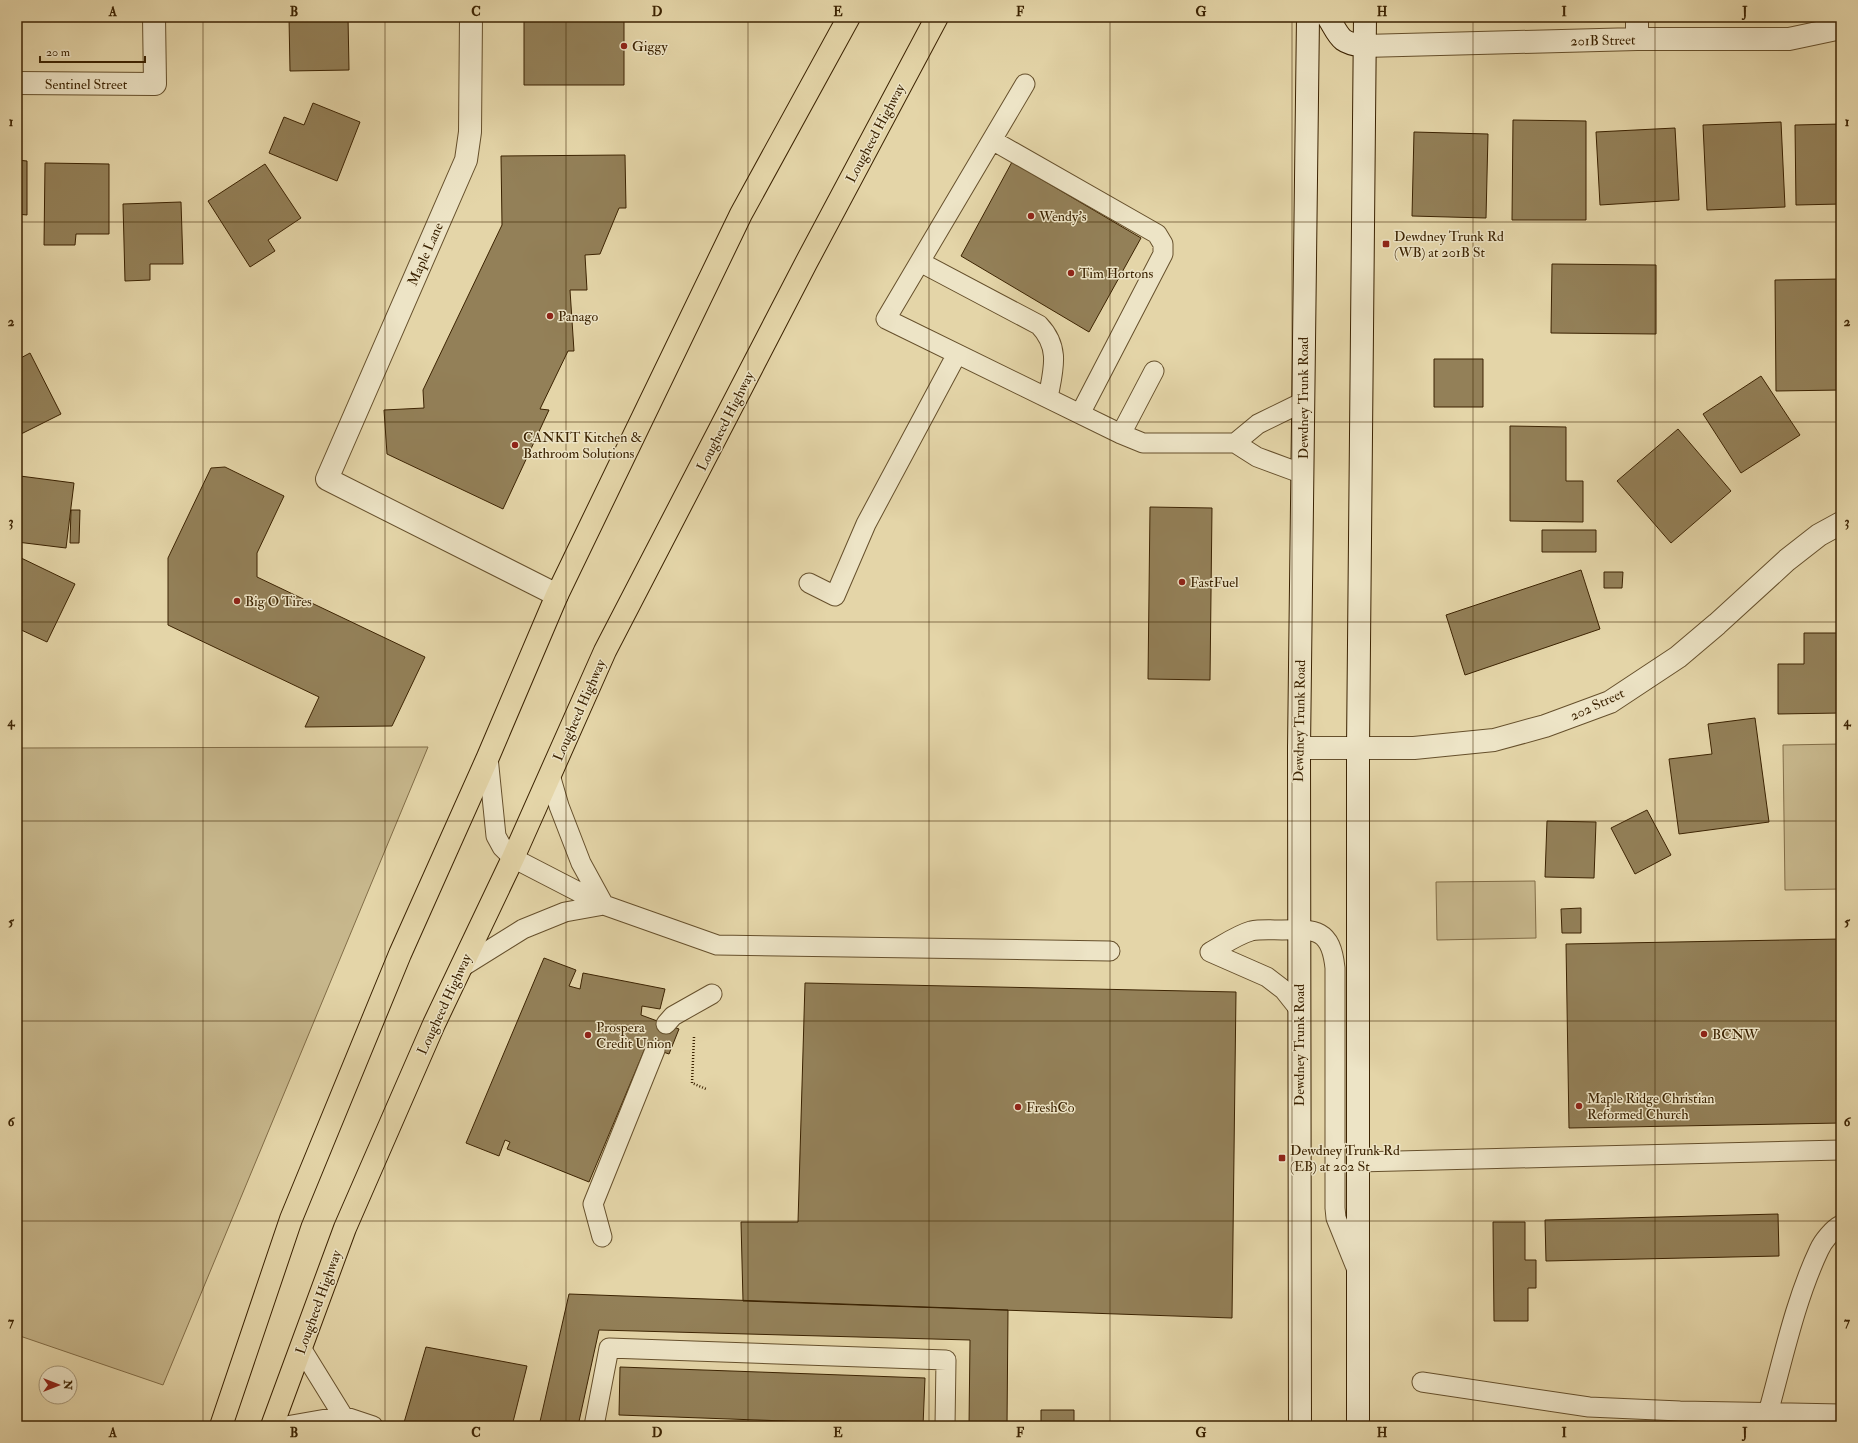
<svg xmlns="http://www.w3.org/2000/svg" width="1858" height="1443" viewBox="0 0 1858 1443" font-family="'IM FELL Double Pica',serif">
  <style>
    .green { fill: #c7b78c; stroke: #826d47 }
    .building { fill: #938058; stroke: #3c2302 }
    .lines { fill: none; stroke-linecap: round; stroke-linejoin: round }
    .lane-casing { stroke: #66502c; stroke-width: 21 }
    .street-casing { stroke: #66502c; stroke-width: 24 }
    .secondary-casing { stroke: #3c2302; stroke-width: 24 }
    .highway-casing { stroke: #3c2302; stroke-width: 24 }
    .path { stroke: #3c2302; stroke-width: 2.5; stroke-dasharray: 1 2; stroke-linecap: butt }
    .lane { stroke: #ede4c6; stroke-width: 19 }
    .street { stroke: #ede4c6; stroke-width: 22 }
    .secondary { stroke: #ede4c6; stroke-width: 22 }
    .highway { stroke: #e4d5a8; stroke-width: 22 }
    .grid { fill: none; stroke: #3c2302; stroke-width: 1; stroke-opacity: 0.55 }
    .poi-dot { fill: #8f2418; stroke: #ede4c6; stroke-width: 1.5 }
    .labels { text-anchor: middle; stroke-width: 3; stroke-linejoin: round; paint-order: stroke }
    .street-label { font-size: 14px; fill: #3c2302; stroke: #ede4c6 }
    .poi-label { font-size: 14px; fill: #3c2302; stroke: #ede4c6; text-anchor: start }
    .neatline { fill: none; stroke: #3c2302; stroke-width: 1.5 }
    .grid-label { font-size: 13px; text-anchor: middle; font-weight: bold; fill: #3c2302 }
  </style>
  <rect width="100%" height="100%" fill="#e4d5a8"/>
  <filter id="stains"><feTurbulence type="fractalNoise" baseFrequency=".005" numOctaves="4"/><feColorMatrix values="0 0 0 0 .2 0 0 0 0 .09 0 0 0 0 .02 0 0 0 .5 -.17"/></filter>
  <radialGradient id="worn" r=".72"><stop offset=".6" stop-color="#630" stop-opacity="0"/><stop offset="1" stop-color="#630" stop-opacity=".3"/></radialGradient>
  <!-- green -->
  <path class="green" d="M1841 744V889L1785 890 1783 745Z
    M428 747 163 1385 17 1335V748Z
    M1535 881 1536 938 1437 940 1436 882Z"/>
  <!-- building -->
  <path class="building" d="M289 17H348L349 70 290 71Z
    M524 17H624V85H524Z
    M313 103 360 122 337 181 269 153 284 117 304 125Z
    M1513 120 1586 121V220H1512Z
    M1781 122 1785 207 1707 210 1703 125Z
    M1841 124V204L1796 205 1795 125Z
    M1675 128 1679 200 1600 205 1596 132Z
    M1414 132 1488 134 1486 218 1412 216Z
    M625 155 626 208H619L600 254 585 255 587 290H570L574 351H568L540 409 549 410 503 509 387 454 384 410 424 408 423 390 502 225 501 156Z
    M17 160 27 161V215L17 214Z
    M1012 162 1141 238 1089 332 961 256Z
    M45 163 109 164V234H76L75 245H44Z
    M265 164 301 218 268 240 275 251 250 267 208 201Z
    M181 202 183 264H150V280L125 281 123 204Z
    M1552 264 1656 265V334L1551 333Z
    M1841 279V390L1776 391 1775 280Z
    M30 353 61 414 17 436V360Z
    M1434 359H1483V407H1434Z
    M1761 376 1800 435 1741 473 1703 414Z
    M1510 426 1566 427V481H1583V522L1510 521Z
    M1678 429 1731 491 1671 543 1617 481Z
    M225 467 284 496 257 553V577L425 657 392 726 305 727 319 697 168 625V558L211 468Z
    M20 476 74 483 66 548 17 542V498Z
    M1150 507 1212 508 1210 680 1148 679Z
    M71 510H80L79 543H70Z
    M1542 530H1596V552H1542Z
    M17 556 75 584 47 642 17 628Z
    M1581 570 1600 629 1465 675 1446 615Z
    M1604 572H1623L1622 588H1604Z
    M1804 633H1841V713L1778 714V664H1804Z
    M1755 718 1769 822 1679 834 1669 759 1712 754 1708 724Z
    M1647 810 1671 855 1635 874 1611 828Z
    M1547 821 1596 822 1594 878 1545 877Z
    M1581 908V933H1562L1561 909Z
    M1841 939V1123L1569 1128 1566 944Z
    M544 958 576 970 569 986 580 989 583 973 665 989 660 1009 642 1006 641 1015 679 1029 669 1054 646 1046 589 1182 507 1149 510 1142 505 1140 499 1156 466 1143Z
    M805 983 1236 992 1232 1318 743 1301 741 1222H798Z
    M1778 1214 1779 1256 1546 1261 1545 1220Z
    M1493 1222H1525V1260H1536V1288H1528V1321H1494Z
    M569 1294 1008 1310 1007 1426H969L970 1340 599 1330 578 1426H539Z
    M426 1347 527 1366 512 1426H403Z
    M620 1367 925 1378 923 1426 619 1415Z
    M1041 1410H1074V1426H1041Z"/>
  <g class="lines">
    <!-- lane casing -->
    <g class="lane-casing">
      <path id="lane" d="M1025 84 886 319 1121 434 1143 443H1235L1257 457 1303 474
        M992 140 1157 234 1163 244V254L1080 414
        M920 262 1039 325C1061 348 1053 370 1048 398
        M1121 434 1154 371
        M1235 443 1258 424 1303 402
        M809 583 835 596 866 524 957 354
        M488 757 496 836 502 847 513 858 604 905 717 945 1110 951
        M550 775 559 806 581 863 604 905
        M1210 952C1223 945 1237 935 1251 931 1261 929 1272 930 1282 930 1316 929 1331 929 1335 968V1208L1336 1218 1357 1270
        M1210 952 1267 977 1284 990 1299 1009
        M462 967 523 929 565 912 604 905
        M666 1024 673 1016 712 994
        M1358 1162 1841 1150
        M602 1237 593 1204 655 1050
        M301 1348 343 1416
        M1422 1382 1589 1407 1680 1411 1841 1414
        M1768 1413C1783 1359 1795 1301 1819 1250 1823 1241 1833 1229 1841 1225
        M286 1426 343 1416 373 1426
        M594 1426 609 1348 946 1360 945 1426"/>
    </g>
    <!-- street casing -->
    <g class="street-casing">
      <path id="street" d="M471 17 470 132 466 160 327 479 557 595
        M1637 17V39
        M1364 46 1637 39H1789L1841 28
        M17 83 155 84 154 17
        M1299 748H1414L1494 740 1545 726 1610 702 1678 657 1717 624 1787 560 1819 535 1841 523"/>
    </g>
    <!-- secondary casing -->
    <g class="secondary-casing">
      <path id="secondary" d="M1328 17C1340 37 1339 43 1364 46
        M1300 1426 1299 748 1308 17
        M1358 1426V748L1365 17"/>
    </g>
    <!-- highway casing -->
    <g class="highway-casing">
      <path id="highway" d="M221 1426 291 1219 400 954 488 757 557 595 741 214 849 17
        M272 1426 345 1228 434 1024 513 858 605 651 806 263 937 17"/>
    </g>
    <!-- path -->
    <path class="path" d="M694 1037 692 1083 706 1089"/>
    <!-- lane -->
    <use href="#lane" class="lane"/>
    <!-- street -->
    <use href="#street" class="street"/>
    <!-- secondary -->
    <use href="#secondary" class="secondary"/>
    <!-- highway -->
    <use href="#highway" class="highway"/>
  </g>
  <!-- grid -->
  <path class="grid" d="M203 17V1426M385 17V1426M566 17V1426M748 17V1426M929 17V1426M1110 17V1426M1292 17V1426M1473 17V1426M1655 17V1426M17 222H1841M17 422H1841M17 622H1841M17 821H1841M17 1021H1841M17 1221H1841"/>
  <!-- markers -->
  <g class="poi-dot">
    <circle cx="624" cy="46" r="4"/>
    <circle cx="1031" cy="216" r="4"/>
    <rect x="1382" y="240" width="8" height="8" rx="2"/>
    <circle cx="1071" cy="273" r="4"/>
    <circle cx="550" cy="316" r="4"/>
    <circle cx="515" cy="445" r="4"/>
    <circle cx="1182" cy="582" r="4"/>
    <circle cx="237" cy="601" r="4"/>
    <circle cx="1704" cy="1034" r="4"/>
    <circle cx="588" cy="1035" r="4"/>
    <circle cx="1579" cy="1106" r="4"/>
    <circle cx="1018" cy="1107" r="4"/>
    <rect x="1278" y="1154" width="8" height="8" rx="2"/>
  </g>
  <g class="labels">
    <!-- street labels -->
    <g class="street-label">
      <text transform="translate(1603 40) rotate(-1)" y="5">201B Street</text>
      <text x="86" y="89">Sentinel Street</text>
      <text transform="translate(875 133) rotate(-62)" y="5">Lougheed Highway</text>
      <text transform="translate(425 254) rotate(-66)" y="5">Maple Lane</text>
      <text transform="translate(1303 398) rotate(-90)" y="5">Dewdney Trunk Road</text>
      <text transform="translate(725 421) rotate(-63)" y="5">Lougheed Highway</text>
      <text transform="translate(1597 704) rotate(-25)" y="5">202 Street</text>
      <text transform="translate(579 710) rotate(-66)" y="5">Lougheed Highway</text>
      <text transform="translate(1299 721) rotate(-89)" y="5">Dewdney Trunk Road</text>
      <text transform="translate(444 1004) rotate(-65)" y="5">Lougheed Highway</text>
      <text transform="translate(1299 1045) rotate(-90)" y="5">Dewdney Trunk Road</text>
      <text transform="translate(318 1302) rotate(-70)" y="5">Lougheed Highway</text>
    </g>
    <!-- poi labels -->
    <g class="poi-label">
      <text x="632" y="51">Giggy</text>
      <text x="1039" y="221">Wendy's</text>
      <text x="1394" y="241">Dewdney Trunk Rd<tspan x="1394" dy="16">(WB) at 201B St</tspan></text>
      <text x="1079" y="278">Tim Hortons</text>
      <text x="558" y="321">Panago</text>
      <text x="523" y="442">CANKIT Kitchen &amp;<tspan x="523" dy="16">Bathroom Solutions</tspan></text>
      <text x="1190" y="587">FastFuel</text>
      <text x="245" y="606">Big O Tires</text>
      <text x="596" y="1032">Prospera<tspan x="596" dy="16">Credit Union</tspan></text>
      <text x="1712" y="1039">BCNW</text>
      <text x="1587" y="1103">Maple Ridge Christian<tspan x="1587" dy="16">Reformed Church</tspan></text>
      <text x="1026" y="1112">FreshCo</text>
      <text x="1290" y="1155">Dewdney Trunk Rd<tspan x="1290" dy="16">(EB) at 202 St</tspan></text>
    </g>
  </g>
  <!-- margin -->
  <rect width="1858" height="1443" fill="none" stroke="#e4d5a8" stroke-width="44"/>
  <!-- north arrow -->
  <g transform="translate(58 1385) rotate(90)"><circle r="19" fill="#ede4c6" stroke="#a69778"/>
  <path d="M0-3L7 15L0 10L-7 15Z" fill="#8f2418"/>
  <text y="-6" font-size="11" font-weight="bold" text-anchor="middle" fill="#3c2302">N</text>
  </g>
  <!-- scale -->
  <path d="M40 56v6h105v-6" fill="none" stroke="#3c2302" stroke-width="2"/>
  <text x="46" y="56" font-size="12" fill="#3c2302" stroke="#ede4c6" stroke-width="3" paint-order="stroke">20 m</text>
  <rect x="22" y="22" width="1814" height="1399" class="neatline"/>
  <g class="grid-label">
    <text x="113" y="16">A</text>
    <text x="294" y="16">B</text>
    <text x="476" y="16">C</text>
    <text x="657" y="16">D</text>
    <text x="838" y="16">E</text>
    <text x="1020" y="16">F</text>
    <text x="1201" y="16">G</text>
    <text x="1382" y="16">H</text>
    <text x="1564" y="16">I</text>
    <text x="1745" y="16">J</text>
    <text x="11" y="126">1</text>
    <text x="1847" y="126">1</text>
    <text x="11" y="326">2</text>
    <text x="1847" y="326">2</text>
    <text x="11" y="526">3</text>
    <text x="1847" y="526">3</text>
    <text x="11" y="726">4</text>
    <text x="1847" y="726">4</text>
    <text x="11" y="926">5</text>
    <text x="1847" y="926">5</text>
    <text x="11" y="1126">6</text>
    <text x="1847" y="1126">6</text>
    <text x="11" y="1326">7</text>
    <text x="1847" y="1326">7</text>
    <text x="113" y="1437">A</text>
    <text x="294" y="1437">B</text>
    <text x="476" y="1437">C</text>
    <text x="657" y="1437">D</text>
    <text x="838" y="1437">E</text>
    <text x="1020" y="1437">F</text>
    <text x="1201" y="1437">G</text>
    <text x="1382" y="1437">H</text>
    <text x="1564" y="1437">I</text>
    <text x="1745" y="1437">J</text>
  </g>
  <rect width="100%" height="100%" filter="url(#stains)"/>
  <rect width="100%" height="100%" fill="url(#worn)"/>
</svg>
